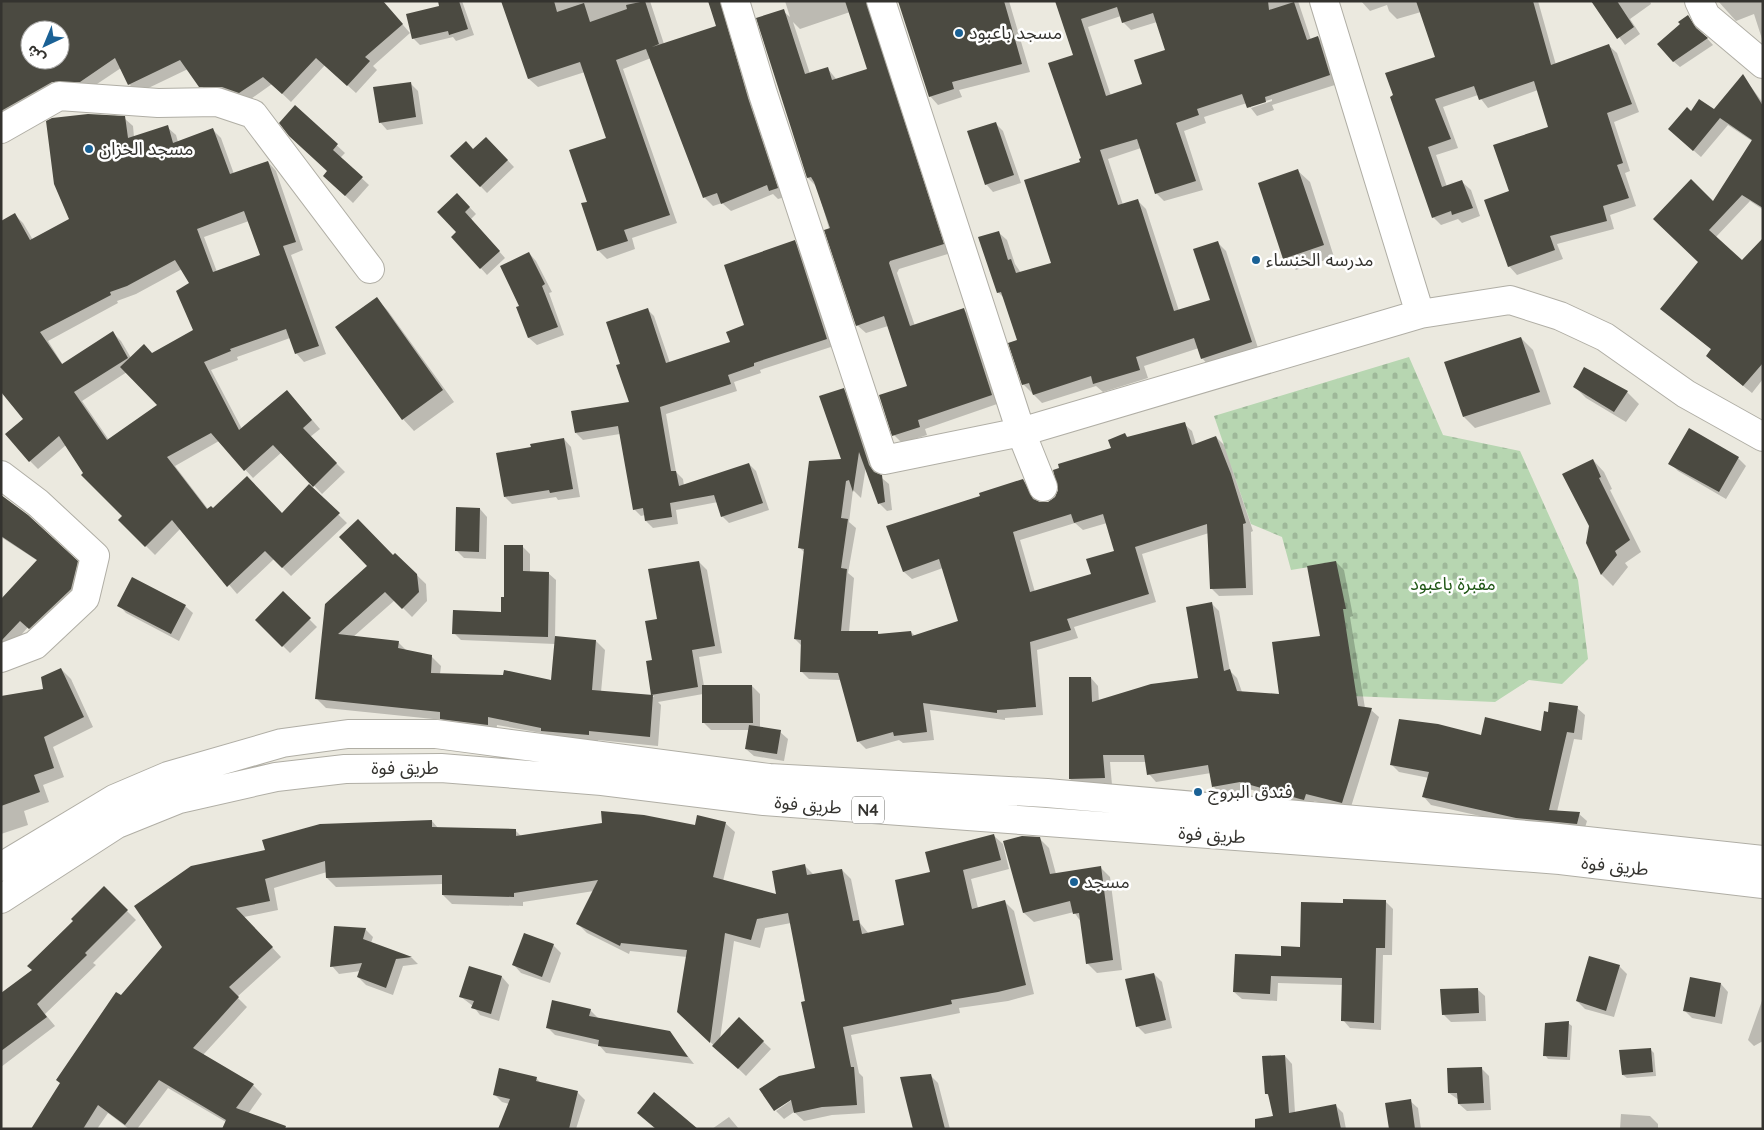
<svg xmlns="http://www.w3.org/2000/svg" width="1764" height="1130" viewBox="0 0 1764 1130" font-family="Quicksand,'Noto Sans Arabic',sans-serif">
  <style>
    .cemetery { fill: url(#cemetery-stones) }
    .shadow { fill: #0003; fill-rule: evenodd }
    .building { fill: #4b4a41; fill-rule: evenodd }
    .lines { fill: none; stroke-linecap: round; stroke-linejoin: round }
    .minor-casing { stroke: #b0aea5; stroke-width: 30 }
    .highway-casing { stroke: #b0aea5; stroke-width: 30 }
    .minor { stroke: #fff; stroke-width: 28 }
    .highway { stroke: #fff; stroke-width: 28 }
    .poi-dot { fill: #1a6195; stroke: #fff; stroke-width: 2 }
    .labels { text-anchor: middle; stroke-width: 5; stroke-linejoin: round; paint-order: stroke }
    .shield { fill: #fff; stroke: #71706d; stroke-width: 1 }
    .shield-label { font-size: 16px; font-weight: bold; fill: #34332f }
    .poi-label { font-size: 18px; fill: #34332f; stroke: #fff; text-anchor: start }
    .park-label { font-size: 18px; fill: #225818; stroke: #fff }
    .street-label { font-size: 18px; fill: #34332f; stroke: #fff }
  </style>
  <defs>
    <pattern id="cemetery-stones" width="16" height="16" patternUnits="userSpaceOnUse" patternTransform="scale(1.25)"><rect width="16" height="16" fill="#b7d6b1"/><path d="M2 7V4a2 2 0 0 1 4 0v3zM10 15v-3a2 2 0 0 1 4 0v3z" fill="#9eb899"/></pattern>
  </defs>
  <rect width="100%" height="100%" fill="#ebe9df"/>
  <!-- cemetery -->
  <path class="cemetery" d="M1409 357 1443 435 1520 451 1578 580 1588 659 1562 684 1529 680 1495 702 1351 696 1333 563 1291 570 1282 537 1251 524 1214 416Z"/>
  <!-- shadow -->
  <path class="shadow" d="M1 1H382L410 33 373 66 377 70 356 93 325 65 291 102 272 84 248 101 209 95 188 69 138 93 129 84 121 68 88 90 1 124ZM30 30H60V60H30Z
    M439 1H462L474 35 456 41 453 37 420 45 413 38 441 7Z
    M503 1H650L664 44 717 27 709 1H731L785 197 778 199 773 194 731 211 722 203 713 206 705 198 651 58 623 69 677 223 632 238 635 249 607 259 598 250 589 202 607 139 585 72 538 87 529 79Z
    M785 1H876L951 253 899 269 897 273 915 326 964 310 972 318 1000 403 925 429 927 435 902 443 894 435 908 387 888 326 866 333 857 325 817 187 808 178 758 18 783 11 790 17ZM850 12 869 70 837 80 828 69 810 74 793 22 800 29Z
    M899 1H1009L1030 72 959 90 962 97 938 105 930 96Z
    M1057 1H1298L1311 40 1318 37 1326 46 1338 84 1272 105 1274 110 1257 116 1247 103 1204 117 1206 123 1184 131 1203 190 1164 201 1156 193 1141 148 1108 159 1123 205 1138 201 1146 209 1179 311 1212 301 1218 243 1226 251 1259 351 1210 367 1202 358 1199 348 1144 366 1148 378 1103 392 1096 386 1042 403 1023 384 1018 341 1005 299 998 292V232L1007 240 1015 264 1021 273 1053 263 1083 159 1075 56ZM1121 16 1123 22 1131 30 1157 22 1167 51 1144 85 1111 96 1088 27ZM1272 99V101L1251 108V106Z
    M1361 1H1538L1556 65 1608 45 1617 53 1639 112 1614 122 1630 171 1625 173 1636 206 1610 215 1614 229 1557 244 1563 259 1517 275 1509 266 1511 191 1549 128 1538 90 1488 108 1478 95 1443 107 1458 148 1436 155 1447 187 1462 182 1471 190 1480 216 1462 223 1458 219 1441 225 1433 217 1391 97 1437 58 1421 12 1397 19 1389 11 1387 5 1370 11Z
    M1593 1H1650L1651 4 1630 19 1640 34 1625 45Z
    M1718 1H1763V42L1754 14 1736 21Z
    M1688 17 1713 45 1680 67 1673 61Z
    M1743 76 1763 103V207L1762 209 1750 201 1715 238 1689 325 1763 346V379L1752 393 1715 363 1712 350 1662 309 1700 262 1714 203 1752 141 1728 125 1701 157 1677 136 1691 113 1714 110Z
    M410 83 418 91 423 124 387 130 380 122Z
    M295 107 345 153 340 158 369 185 353 203 332 183 329 171Z
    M124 118 133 126 134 137 167 127 176 135 178 142 213 130 221 138 234 174 268 162 276 171 303 250 291 255 326 354 304 362 296 353 290 338 237 357 238 360 211 370 242 429 295 400 320 429 310 437 345 472 322 494 282 452 253 478 219 441 175 466 208 509 282 514 309 486 347 523 291 576 274 559 237 594 181 528 155 555 120 520 124 516 85 473 66 445 38 469 30 461 24 420 15 215 23 223 33 240 71 219ZM249 221 262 256 217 272 204 237ZM182 269 190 283 194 331 152 354 131 358 121 341 113 333 63 365 48 341 118 303 117 301 136 294ZM127 372 159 406 109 440 82 401Z
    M995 123 1003 131 1021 183 993 192 986 184Z
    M486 138 514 167 487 193 451 156 473 150Z
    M1298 171 1310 182 1334 257 1296 270 1284 258Z
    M457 194 476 214 471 219 505 258 487 275 453 237 458 232Z
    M794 241 801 248 834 346 760 370 761 373 734 382 737 391 666 414 676 472 683 479 684 486 749 464 756 471 769 510 729 523 722 516 718 502 676 510 678 524 653 528 646 521 645 515 641 516 634 509 620 434 583 440 576 433 631 403 621 364 647 309 654 316 670 363 732 343 746 326Z
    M529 253 536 261 552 292 549 293 564 335 537 345 529 338 518 308 521 306Z
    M377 299 388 311 454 402 414 431 403 419Z
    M1521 338 1533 350 1551 404 1475 428 1464 417Z
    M1584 369 1627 392 1639 404 1626 422 1586 398 1575 387Z
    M843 389 851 397 877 474 889 484 892 510 887 511 879 503 866 466 861 498 853 490 849 522 856 528 848 573 854 578 849 632H877L880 635 911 632 915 636 959 621 943 568 912 579 904 572 888 527 982 497 1023 480 1030 488 1038 502 1049 503 1112 449 1125 435 1129 438 1184 424 1192 431 1196 444 1216 437 1224 445 1253 531 1251 532 1253 595 1219 596 1211 588 1209 533 1142 554 1156 602 1074 627 1078 638 1037 650 1043 715 1005 718V720L930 710 934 740 903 743 899 740 866 749 858 741 841 680 809 679 802 672V646L795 639 805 553 799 547 843 460ZM1075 523 1083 530 1107 523 1116 552 1092 575 1035 592 1020 540Z
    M564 439 571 447 580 497 558 500 556 497 512 504 505 497 532 448Z
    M1738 458 1746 466 1726 499 1678 471 1670 463Z
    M1593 460 1604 472 1612 489 1610 490 1641 552 1625 563 1628 567 1613 586 1602 575 1587 543 1590 526Z
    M1 495 27 516 85 570 78 597 38 636 28 627 10 648 1 652V601L38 561 1 537Z
    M480 509 487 517 486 559 464 558 457 551Z
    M523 547 530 554V572L548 573 556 580 555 638 596 641 605 650 601 692 654 697 652 694 653 661 658 620 699 562 707 570 722 653 699 657 704 686H752L760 694V728L780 732 788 739 784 761 754 756 746 749 749 730H711L703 722V694L658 702 661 705 658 746 598 740V743L497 725 496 733 450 727 443 720 326 708 317 699 326 605 395 554 426 584 427 601 412 617 395 600 353 637 398 642 408 652 432 657 441 666 440 674 552 681 555 644 461 640 454 633 502 613Z
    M1336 562 1344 570 1353 616 1350 617 1365 708 1371 710 1379 717 1350 810 1314 801 1312 807H1308L1249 789 1221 794 1214 787 1211 773 1156 782 1149 774 1146 762H1110L1112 785 1078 786 1070 779 1091 678 1098 686 1099 702 1200 679 1211 603 1219 611 1230 671 1237 678 1242 692 1280 696 1321 637Z
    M283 593 317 627 290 653 257 620Z
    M119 605 185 606 193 613 179 641 126 613Z
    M61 669 71 679 93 727 53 747 64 777 43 785 49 802 24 811 28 825 1 834V697L45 690Z
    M1577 708 1585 715 1582 740 1574 739 1557 812 1579 814 1587 821 1584 831 1525 826 1431 805 1424 797 1429 778 1399 772 1392 765 1482 736 1542 733Z
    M432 821 438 828 515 830 522 837 696 827 725 823 735 832 723 881 778 896 805 866 814 875 842 870 851 879 860 923 869 934 906 926 931 873 993 835 1003 844 1009 869 971 879 978 908 1005 902 1014 911 1034 994 1008 1001 959 1008 960 1013 851 1035 859 1073 863 1077 865 1113 832 1115 804 1121 794 1112 784 1119 776 1111 796 1097 817 1069 791 923 765 928 760 948 734 941 720 1039 739 1019 771 1049 746 1076 688 1021 687 957 630 951 629 954 587 933 578 924 594 891 523 902V906L452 904 443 895V884L336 887 327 878V872L274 888 278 910 244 917 281 957 237 997 247 1007 203 1055 253 1085 262 1094 248 1114 226 1122 168 1088 137 1129H129L108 1113 97 1129H32L121 997 164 947 135 906Z
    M1039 838 1049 848 1056 874 1100 867 1110 877 1122 970 1097 973 1087 963 1081 922 1074 912 1034 922 1024 913 1005 842Z
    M104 888 136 920 93 963 96 965 45 1014 55 1026 1 1067V995L34 971Z
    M1385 901 1393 909 1392 955H1383L1381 1030 1350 1028 1343 1020V985L1278 983 1277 1001 1242 999 1234 992 1282 957 1301 948 1344 905Z
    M365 929 373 937 371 943 412 958 418 964 403 966 393 995 366 985 358 977 361 971 339 974 332 966Z
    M553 945 561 953 550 983 521 973 514 965Z
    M1619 966 1627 974 1614 1017 1585 1009 1577 1001Z
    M470 968 502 977 509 985 499 1021 480 1015 473 1006 461 997Z
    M1154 974 1162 982 1172 1028 1145 1034 1137 1026Z
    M1721 984 1728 992 1722 1024 1692 1018 1684 1010Z
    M1477 989 1485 996 1486 1021 1451 1022 1443 1014Z
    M1763 998V1041L1754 1046 1748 1040Z
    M590 1010 598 1018 669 1032 694 1064 606 1053 599 1045 555 1035 547 1027Z
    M1568 1023 1572 1026 1570 1060 1548 1059 1545 1055Z
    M1650 1049 1654 1053 1656 1076 1627 1078 1623 1075Z
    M1285 1056 1292 1064 1295 1113 1335 1105 1343 1113 1346 1129H1277L1270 1097 1266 1093Z
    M1481 1068 1489 1076 1491 1110 1467 1111 1459 1104V1100L1449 1093Z
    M930 1075 938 1083 950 1129H914Z
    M536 1078 542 1084 577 1092 585 1100 576 1129H499L509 1104 502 1102 495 1095Z
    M1410 1101 1418 1108 1421 1129H1390Z
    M1621 1114 1650 1116 1658 1124V1129H1620Z
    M729 1117 739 1129H712Z"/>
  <!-- building -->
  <path class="building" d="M1 1H383L403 24 365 57 370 61 347 86 316 58 282 94 263 77 239 93 222 87H199L180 60 128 85 115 58 80 82H52L1 111ZM30 30H60V60H30Z
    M438 1H459L468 29 449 35 448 31 412 39 406 14 439 6Z
    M501 1H554L557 12 584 3 590 22 627 9 626 5 645 1 659 44 652 47 716 26 708 1H720L748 98 778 188 769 191 767 185 721 204 717 193 703 198 646 49 616 60 670 215 624 230 628 241 597 251 581 203 587 202 569 150 606 138 580 62 528 79Z
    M845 1H866L944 244 890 261 889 263 910 326 964 308 992 395 918 420 920 427 892 436 879 395 907 386 884 316 856 326 824 230 830 228 814 182 811 177 807 178 756 18 784 9 805 74 828 67 832 80 867 69Z
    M898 1H1004L1022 64 952 82 954 89 929 97Z
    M1055 1H1268L1269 10 1294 2 1307 40 1318 36 1330 75 1265 97 1266 102 1247 108 1242 94 1197 109 1199 115 1176 123 1196 181 1155 194 1137 139 1100 150 1118 205 1138 199 1174 311 1210 300 1193 249 1218 241 1252 342 1201 359 1194 338 1136 357 1140 370 1093 384 1091 376 1033 395 1029 383 1022 385 1008 343 1017 340 1001 292 997 293 978 237 999 231 1008 260 1011 259 1016 273 1051 263 1024 180 1080 162 1079 159 1081 158 1048 63 1073 55ZM1117 7 1122 23 1153 13 1165 50 1134 60 1142 84 1106 96 1081 19Z
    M1416 1H1533L1551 65 1609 44 1632 104 1607 113 1623 163 1617 165 1629 198 1603 206 1607 221 1550 236 1555 250 1508 267 1484 200 1509 191 1493 145 1548 127 1534 81 1479 100 1474 86 1435 99 1451 139 1428 147 1442 187 1462 180 1473 208 1452 215 1451 211 1432 218 1390 97 1393 95 1385 73 1435 57Z
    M1591 1H1617L1634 27 1617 39Z
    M1688 15 1696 28 1708 38 1673 62 1657 44 1680 24 1678 22Z
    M1743 74 1763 106V208L1742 195 1709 230 1742 260 1763 238V363L1743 386 1706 356 1711 349 1660 309 1698 262 1653 219 1691 179 1713 201 1752 140 1720 118 1693 151 1668 129 1687 107 1691 111 1699 99 1714 109Z
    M411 82 416 117 379 123 373 87Z
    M295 105 338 144 333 150 363 177 345 196 323 176 327 171 289 136 279 123Z
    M88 114 125 116 128 138 168 125 173 143 213 128 230 174 268 161 296 242 283 246 319 346 295 354 286 329 230 349 231 351 204 362 239 430 287 390 312 420 303 428 337 463 313 487 273 445 244 471 211 433 167 457 207 509 211 506 213 508 247 476 282 513 309 484 340 513 282 568 265 551 227 587 172 520 145 547 118 520 122 516 81 475 83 473 59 436 29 462 5 434 23 419 1 392V221L15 213 30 240 69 219 54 184 46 121 52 118ZM244 211 260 255 213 272 197 229ZM175 260 189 283 176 291 193 330 152 353 144 344 120 367 157 405 107 440 74 392 128 358 113 331 62 364 40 332 111 295 110 292 127 286Z
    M996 122 1014 175 985 185 967 131Z
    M486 137 508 160 480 187 450 156 466 141 473 149Z
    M1298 169 1324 245 1283 259 1258 183Z
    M457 193 470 207 465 212 500 251 480 269 451 237 456 232 437 212Z
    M795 240 827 339 754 363V366L728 375 731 384 660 407 671 471H676L679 486 749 463 763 503 721 517 714 495 670 503 672 517 645 521 643 508 633 510 618 426 575 433 571 411 629 402 616 365 620 364 606 322 648 308 666 363 730 342 726 332 744 325 724 265Z
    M529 252 545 284 542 286 558 327 528 338 516 307 519 306 500 266Z
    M377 297 443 390 402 420 335 327Z
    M1521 337 1540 392 1463 417 1444 362Z
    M1584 367 1628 391 1614 412 1573 387Z
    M844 388 869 465 874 472 882 475 885 502 878 504 859 452 853 492 849 480 846 481 841 518 848 519 841 568 847 569 841 631H878V634L911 631 912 636 958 621 939 559 903 572 886 526 980 496 979 493 1023 479 1033 499 1040 502H1048L1055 497 1058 490 1053 470 1059 468 1058 464 1111 448 1108 440 1125 433 1127 437 1185 422 1192 445 1216 436 1231 474 1246 523 1243 524 1246 588 1210 589 1207 524 1135 547 1149 594 1067 619 1071 630 1030 642 1036 707 997 710V713L923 703 927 732 894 736 893 732 857 742 838 673 800 672 801 640 794 639 804 549 798 548 809 461 841 459 819 396ZM1071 514 1074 523 1103 514 1114 551 1086 559 1091 574 1030 592 1013 532Z
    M1689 428 1739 457 1719 492 1668 464Z
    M564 438 573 489 550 493 549 490 504 497 496 453 531 447 530 444Z
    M1593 459 1601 477 1599 478 1630 540 1615 551 1617 555 1601 575 1586 543 1589 526 1562 474Z
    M1 495 28 515 78 561 71 589 68 592 29 629 20 621 1 641V599L37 560 1 536Z
    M456 507 480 508 479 552 455 551Z
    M358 519 393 555 395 553 417 574 419 592 402 609 385 592 338 634 399 641 398 648 432 655 431 673 503 675 504 670 551 680 555 636 596 640 592 690 653 695 650 737 589 731V735L541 731V728L488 717V725L440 719V712L315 699 325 604 367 566 339 537Z
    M504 545H523V571L549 572 548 637 452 634 453 610 501 612V597H504Z
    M699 561 715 646 692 650 698 687 651 695 646 661 652 660 645 621 657 619 648 569Z
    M1336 561 1346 609H1343L1358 706 1372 708 1342 803 1306 794 1304 800 1300 799 1240 782 1212 787 1208 765 1147 775 1144 755H1103L1105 778 1069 779V677H1091L1092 702 1151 684 1198 678 1186 607 1212 602 1224 671 1230 669 1237 691 1279 694 1272 642 1320 636 1307 566Z
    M132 577 186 605 171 634 117 606Z
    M283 591 311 618 282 647 255 620Z
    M61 668 84 717 44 737 54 768 34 775 40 792 1 806V696L43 689 41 677Z
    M702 685H752L753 723H702Z
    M1549 702 1578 706 1574 733 1567 732 1549 810 1580 812 1577 824 1516 818 1422 797 1429 772 1390 765 1399 719 1438 724 1481 735 1485 717 1541 731 1544 711 1548 712Z
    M749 725 781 730 777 754 745 749Z
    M601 811 644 815 695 825 697 815 726 822 713 877 776 894 772 871 805 864 807 875 842 869 853 921 859 920 862 934 904 925 895 880 930 872 925 852 994 834 1001 860 963 870 972 909 1005 900 1026 985 998 992 951 1000 952 1004 843 1027 851 1067H854L857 1105 822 1107 794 1113 791 1100 774 1111 759 1089 779 1076 815 1068 801 1002 805 1001 788 913 757 919 751 940 725 933 710 1043 677 1012 687 950 621 943 620 946 576 924 598 880 514 893V897L442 895V875L326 878 325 861 265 879 270 901 236 908 273 947 229 987 239 997 193 1048 254 1084 236 1108 286 1126 285 1129H222L226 1120 159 1080 125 1125 98 1105 83 1129H31L60 1083 56 1080 116 992 121 995 162 947 134 906 191 866 265 850 262 840 320 824 432 820V827L516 829V836L602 823Z
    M1022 836 1040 837 1050 874 1101 866 1113 960 1086 964 1079 913 1073 914 1070 901 1023 913 1003 841Z
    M104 886 128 910 85 953 87 955 37 1004 47 1017 1 1051V993L32 970 27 966 73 921 71 919Z
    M1343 899 1386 900 1385 948H1376L1374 1023 1341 1021 1342 978 1271 976 1270 994 1233 992 1235 954 1281 956V946L1300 947 1301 902 1343 903Z
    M334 926 366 928 363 939 412 957 396 959 386 988 357 977 362 963 330 967Z
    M524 933 554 944 542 977 512 965Z
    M1589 956 1620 965 1606 1011 1576 1001Z
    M469 966 502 976 491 1014 471 1008 474 1001 459 997Z
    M1154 973 1166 1020 1136 1027 1125 979Z
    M1690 977 1721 983 1715 1017 1683 1011Z
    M1478 988 1479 1013 1442 1015 1440 989Z
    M552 1000 591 1009 589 1016 670 1031 688 1057 598 1046 599 1040 546 1028Z
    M739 1017 764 1041 738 1069 712 1046Z
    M1569 1021 1567 1057 1543 1056 1545 1023Z
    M1651 1048 1653 1072 1622 1075 1619 1050Z
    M1285 1055 1289 1113 1336 1104 1341 1129H1255V1119L1273 1116 1268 1094H1265L1262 1056Z
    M1482 1067 1484 1103 1458 1104 1457 1093H1448L1447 1068Z
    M499 1068 537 1077 536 1081 578 1091 569 1129H498L510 1099 493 1095Z
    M931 1074 945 1129H913L900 1077Z
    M654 1092 698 1129H656L637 1113Z
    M1411 1099 1415 1129H1389L1385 1103Z"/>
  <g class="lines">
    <!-- minor casing -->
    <g class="minor-casing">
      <path id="minor" d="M735 1 763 94 884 460 1021 432 1420 314 1510 300 1560 316 1605 337 1686 394 1763 437
        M881 1 1021 432 1043 487
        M1324 1 1420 314
        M1699 1 1706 16 1763 64
        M1 129 59 96 158 103 217 102 253 114 370 269
        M1 475 38 503 95 556 85 598 35 645 1 658"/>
    </g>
    <!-- highway casing -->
    <g class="highway-casing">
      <path id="highway" d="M1 867 114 799 168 776 282 743 348 734H436L769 778 1047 793 1550 837 1763 860
        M1 899 117 824 179 799 276 777 345 769 441 768 602 781 764 801 1560 860 1763 884"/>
    </g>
    <!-- minor -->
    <use href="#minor" class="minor"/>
    <!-- highway -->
    <use href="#highway" class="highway"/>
  </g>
  <!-- markers -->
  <g class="poi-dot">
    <circle cx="959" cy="33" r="5"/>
    <circle cx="89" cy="149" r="5"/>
    <circle cx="1256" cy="260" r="5"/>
    <circle cx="1198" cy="792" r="5"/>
    <circle cx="1074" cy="882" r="5"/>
  </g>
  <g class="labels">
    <!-- shield labels -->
    <rect class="shield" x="852" y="796.5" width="32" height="27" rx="4"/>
    <g class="shield-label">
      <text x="868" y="816">N4</text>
    </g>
    <!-- poi labels -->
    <g class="poi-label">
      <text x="969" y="39">مسجد باعبود</text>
      <text x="99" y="155">مسجد الخزان</text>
      <text x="1266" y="266">مدرسه الخنساء</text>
      <text x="1208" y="798">فندق البروج</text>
      <text x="1084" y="888">مسجد</text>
    </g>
    <!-- park labels -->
    <g class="park-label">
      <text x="1453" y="590">مقبرة باعبود</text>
    </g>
    <!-- street labels -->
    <g class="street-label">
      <text x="405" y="774">طريق فوة</text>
      <text transform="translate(808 805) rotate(5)" y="6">طريق فوة</text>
      <text transform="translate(1212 835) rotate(4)" y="6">طريق فوة</text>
      <text transform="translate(1615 866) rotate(6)" y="6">طريق فوة</text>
    </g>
  </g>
  <!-- border -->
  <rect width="1764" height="1130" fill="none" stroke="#34332f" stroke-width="5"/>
  <!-- north arrow -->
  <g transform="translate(45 45) rotate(224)"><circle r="24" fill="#ffffff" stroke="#aeadac"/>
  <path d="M0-4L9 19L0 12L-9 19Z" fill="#1a6195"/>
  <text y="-8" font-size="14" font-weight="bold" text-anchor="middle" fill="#34332f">ش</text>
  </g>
</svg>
